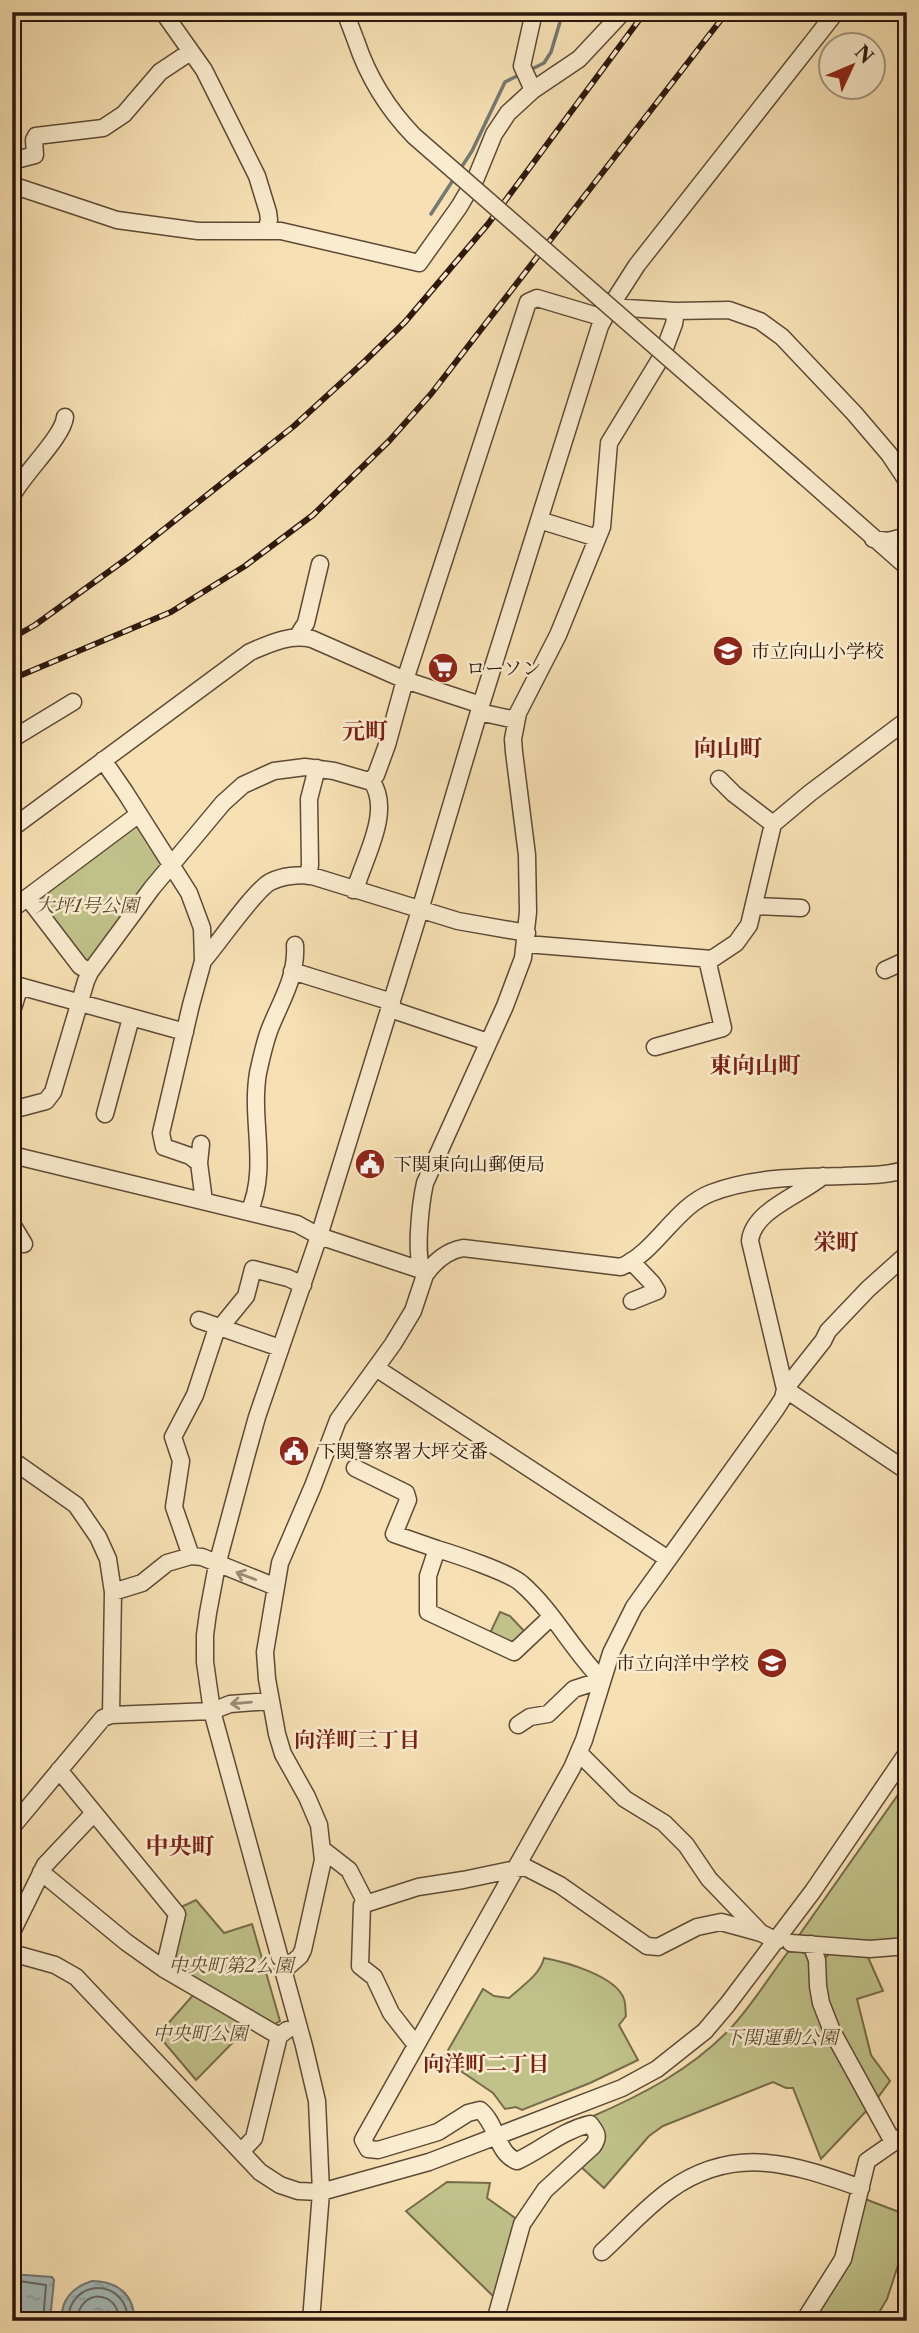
<svg xmlns="http://www.w3.org/2000/svg" width="919" height="2333" viewBox="0 0 919 2333" font-family="'Libre Caslon Text','Noto Serif JP',serif">
  <style>
    .green { fill: #c0c28a; stroke: #766c4b; stroke-width: 2 }
    .water { fill: url(#water-ripples); stroke: #737974; stroke-width: 2 }
    .lines { fill: none; stroke-linecap: round; stroke-linejoin: round }
    .shore { stroke: #676862; stroke-width: 2 }
    .stream { stroke: #737974; stroke-width: 3.5 }
    .minor-casing { stroke: #5e4a36; stroke-width: 19 }
    .minor { stroke: #faecce; stroke-width: 16 }
    .rail-casing { stroke: #2b170c; stroke-width: 6 }
    .rail { stroke: #faecce; stroke-width: 3.5; stroke-dasharray: 10; stroke-linecap: butt }
    .minor-bridge-casing { stroke: #5e4a36; stroke-width: 19; stroke-linecap: butt }
    .minor-bridge { stroke: #faecce; stroke-width: 16 }
    .oneway { stroke: #9d8c77 }
    .labels { text-anchor: middle; stroke-width: 5; stroke-linejoin: round; paint-order: stroke }
    .poi-label { font-size: 19px; fill: #2b170c; stroke: #faecce; text-anchor: start }
    .park-label { font-size: 19px; font-style: italic; fill: #584a32; stroke: #faecce }
    .neighbourhood-label { font-size: 21px; font-weight: bold; fill: #7a1f14; stroke: #faecce }
    .quarter-label { font-size: 23px; font-weight: bold; fill: #7a1f14; stroke: #faecce }
  </style>
  <defs>
    <pattern id="water-ripples" width="26" height="14" patternUnits="userSpaceOnUse" patternTransform="scale(1.75)"><rect width="26" height="14" fill="#a3bab9"/><path d="M2 4q2-2 4 0t4 0M15 11q2-2 4 0t4 0" fill="none" stroke="#8c9f9e"/></pattern>
  </defs>
  <rect width="100%" height="100%" fill="#f7e1b4"/>
  <filter id="stains"><feTurbulence type="fractalNoise" baseFrequency=".00286" numOctaves="4"/><feColorMatrix values="0 0 0 0 .2 0 0 0 0 .09 0 0 0 0 .02 0 0 0 .5 -.17"/></filter>
  <radialGradient id="worn" r=".72"><stop offset=".6" stop-color="#630" stop-opacity="0"/><stop offset="1" stop-color="#630" stop-opacity=".3"/></radialGradient>
  <!-- green -->
  <path class="green" d="M135 821 161 858 162 869 90 963H84L36 902V895Z
    M500 1612 510 1616 526 1633 516 1642H507L490 1633Z
    M907 1782V1941L884 1944 803 1936 800 1934Z
    M196 1900 224 1933 252 1924 280 2021 273 2025 177 1970 172 1957 185 1913 179 1908Z
    M799 1951 805 1953 811 1965 870 2107 821 2159 793 2088H786L773 2082 663 2126 649 2136 604 2188 580 2166 600 2145 591 2117C642 2095 690 2070 729 2030 751 2007 769 1977 788 1952Z
    M831 1952 867 1955 883 1991 857 1999 871 2055 890 2081 876 2100 835 2020 826 1995 823 1960Z
    M544 1958C566 1962 616 1976 624 1999 626 2004 625 2011 626 2016L619 2025 638 2060 590 2083 522 2110 516 2107 505 2109 493 2093 443 2059 483 1989 494 1996 509 1998C522 1986 540 1975 544 1958Z
    M194 1994 250 2025 196 2080 158 2035Z
    M447 2182 490 2183 487 2198 518 2220 496 2299 406 2211Z
    M865 2199 907 2215V2238L887 2299 874 2321H811Z"/>
  <!-- water -->
  <path class="water" d="M12 2274 52 2277 54 2280 50 2321H12Z
    M92 2281C116 2281 135 2294 134 2321H62C60 2300 73 2287 92 2281Z"/>
  <g class="lines">
    <!-- shore -->
    <path class="shore" d="M12 2280 46 2285 43 2321
      M68 2321C69 2277 127 2277 128 2321
      M77 2321C79 2288 119 2289 119 2321"/>
    <!-- stream -->
    <path class="stream" d="M528 71 544 63 551 52 563 12
      M459 171 472 151 505 82 521 74
      M431 214 455 177"/>
    <!-- minor casing -->
    <g class="minor-casing">
      <path id="minor" d="M163 12 204 70 257 176 268 212 269 220 266 231
        M345 12 356 41
        M533 90 522 66 534 12
        M12 161 35 155 34 140 36 136 103 128 124 114 160 72 190 52
        M12 185 117 220 198 231H281L419 263 459 207 476 178 494 134 508 113 533 90 579 59 623 12
        M610 307 676 311 729 310 760 321 782 337 854 413 889 454 907 481
        M805 477 907 567
        M12 496C23 474 63 437 65 417
        M539 520 597 538
        M873 539 888 541 907 536
        M297 637 306 623 320 564
        M479 712 516 720
        M12 739 73 702
        M103 760 125 792 189 893 202 928 203 961 191 1005 161 1133 164 1147 190 1156 199 1163
        M719 779 734 794 773 824
        M370 781 376 775 387 745 405 680 528 302 537 298 604 318
        M12 828 250 652C271 643 289 634 312 639L405 680 481 705
        M308 876 310 865 309 799 317 768
        M28 898 80 966 90 972
        M754 906 801 908
        M12 909 139 814
        M526 944 712 959 736 943 749 925 773 824 810 793 907 720
        M203 961C218 944 254 891 270 882 282 876 299 874 312 876L458 921 527 933
        M885 970 907 960
        M292 971 392 1002
        M12 984 185 1032
        M390 1009 488 1042
        M12 1011 20 986
        M655 1047 723 1028 707 959
        M12 1110 46 1101 53 1092 86 981 90 972 152 888 223 803 243 785 274 771 305 767 334 771 372 782C391 810 367 853 358 881L353 890
        M105 1114 131 1018
        M201 1144 199 1163 204 1201
        M12 1155 297 1224 319 1236 421 1270
        M823 1176C801 1195 753 1210 750 1241L785 1389 907 1471
        M249 1212C269 1168 250 1120 258 1073 261 1059 264 1045 269 1031 280 1002 297 978 295 945
        M12 1224 24 1244
        M631 1261 652 1283 657 1291 632 1301
        M425 1275C434 1262 447 1251 463 1248L621 1267C657 1251 675 1207 711 1193 753 1177 799 1177 843 1176 863 1175 887 1176 907 1169
        M199 1320 280 1348
        M376 1368 668 1559
        M12 1460 76 1505 98 1537 108 1559 113 1592 111 1715
        M355 1468 406 1493 408 1500 394 1534 437 1549
        M191 1556 174 1507 181 1461 173 1437 195 1395 215 1334 246 1296 253 1269 288 1278 303 1285
        M113 1592 142 1583 167 1563 191 1556 202 1557 276 1587
        M551 1617 514 1652 428 1612V1576L437 1549C454 1554 511 1573 522 1584 553 1611 573 1651 602 1680
        M518 1725 530 1717 548 1714 574 1689 602 1680
        M579 1753 625 1799 664 1823 686 1845 709 1879 760 1932
        M59 1770 177 1914 164 1969
        M12 1827 103 1718 111 1715 212 1711 230 1704 271 1701
        M322 1849 349 1870 366 1903
        M41 1872 126 1942 164 1969 279 2036
        M12 1932 45 1865 94 1813
        M791 1943 870 1949 907 1946
        M811 1944 817 1960 818 1986 821 2003 832 2031 893 2142
        M12 1953 55 1965 76 1977 260 2172 280 2185 298 2191 321 2192 429 2162 622 2088 657 2069 705 2031 727 2005 813 1891 907 1753
        M283 1971 300 1956 303 1950 323 1860 319 1825 307 1797 283 1754 277 1734 267 1679 265 1652 280 1563 313 1486 338 1420 393 1344 413 1311 425 1275C413 1262 421 1201 425 1183L505 1006 523 958 528 912 527 855 514 752 513 739 518 713 558 635 602 527 609 443 662 356 674 324 676 311
        M416 2045 391 2013 374 1977 360 1966 362 1905 418 1887 463 1880 525 1867 560 1885 647 1946 658 1947 697 1927 721 1922 761 1933 777 1941
        M241 2152 254 2138 279 2036 287 2030
        M602 2252C624 2232 645 2208 670 2190 735 2144 793 2164 861 2188
        M311 2321 321 2192 317 2101 304 2046 212 1711 205 1662V1635L208 1613 217 1565 247 1453 257 1417 319 1236 420 910 481 705 600 326 610 307 637 265 836 12
        M495 2321 522 2224 545 2190 593 2146C600 2136 596 2132 590 2124 561 2131 543 2149 517 2161 496 2153 498 2125 480 2110L468 2113 438 2132 378 2150 368 2149 363 2140 572 1768 584 1740 611 1653 634 1607 776 1409 783 1398 785 1389 823 1341 828 1331 868 1289 907 1254
        M804 2321 843 2259 867 2161 907 2133"/>
    </g>
    <!-- minor -->
    <use href="#minor" class="minor"/>
    <!-- rail casing -->
    <g class="rail-casing">
      <path id="rail" d="M12 638 35 625 129 557 294 426 365 361 405 322 488 224 645 12
        M12 679 171 612 245 566 313 515 389 441 431 394 727 12"/>
    </g>
    <!-- rail -->
    <use href="#rail" class="rail"/>
    <!-- minor-bridge casing -->
    <g class="minor-bridge-casing">
      <path id="minor-bridge" d="M356 41C368 77 387 108 414 136L805 477"/>
    </g>
    <!-- minor-bridge -->
    <use href="#minor-bridge" class="minor-bridge"/>
  </g>
  <!-- one-way arrows -->
  <defs><path id="oneway-shaft" d="M-6 0H5M1.5-3L5.5 0L1.5 3" fill="none" stroke-width="1.6" stroke-linecap="round" stroke-linejoin="round" transform="scale(1.75)"/></defs>
  <g class="oneway">
    <use href="#oneway-shaft" transform="translate(246 1576) rotate(-159)"/>
    <use href="#oneway-shaft" transform="translate(241 1703) rotate(175)"/>
  </g>
  <!-- icons -->
  <defs>
    <g id="school-disc" transform="scale(1.575)"><circle r="9.5" fill="#8f2418" stroke="#faecce"/><path d="M0-5L7-2L0 1L-7-2ZM-4 1L0 2.5L4 1V4Q0 6-4 4Z" fill="#fff"/></g>
    <g id="supermarket-disc" transform="scale(1.575)"><circle r="9.5" fill="#8f2418" stroke="#faecce"/><path d="M-6-5.5h2.5l.6 2H6L4.5 2H-2.5L-4.4-4H-6ZM-1.5 3.2a1.3 1.3 0 1 0 .1 0ZM3 3.2a1.3 1.3 0 1 0 .1 0Z" fill="#fff"/></g>
    <g id="civic-disc" transform="scale(1.575)"><circle r="9.5" fill="#8f2418" stroke="#faecce"/><path d="M-.6-6.5H3V-4.5H.6V-3L4-1V1h2V6H-6V1h2V-1L-.6-3ZM-1.2 2.5V6h2.4V2.5Z" fill="#fff"/></g>
  </defs>
  <g fill-rule="evenodd">
    <use href="#school-disc" x="728" y="651"/>
    <use href="#supermarket-disc" x="443" y="668"/>
    <use href="#civic-disc" x="370" y="1164"/>
    <use href="#civic-disc" x="294" y="1451"/>
    <use href="#school-disc" x="772" y="1663"/>
  </g>
  <g class="labels">
    <!-- poi labels -->
    <g class="poi-label">
      <text x="751" y="658">市立向山小学校</text>
      <text x="466" y="675">ローソン</text>
      <text x="393" y="1171">下関東向山郵便局</text>
      <text x="317" y="1458">下関警察署大坪交番</text>
      <text x="749" y="1670" text-anchor="end">市立向洋中学校</text>
    </g>
    <!-- park labels -->
    <g class="park-label">
      <text x="87" y="912">大坪1号公園</text>
      <text x="231" y="1972">中央町第2公園</text>
      <text x="200" y="2040">中央町公園</text>
      <text x="781" y="2044">下関運動公園</text>
    </g>
    <!-- neighbourhood labels -->
    <g class="neighbourhood-label">
      <text x="357" y="1747">向洋町三丁目</text>
      <text x="486" y="2071">向洋町二丁目</text>
    </g>
    <!-- quarter labels -->
    <g class="quarter-label">
      <text x="365" y="739">元町</text>
      <text x="728" y="756">向山町</text>
      <text x="755" y="1073">東向山町</text>
      <text x="836" y="1250">栄町</text>
      <text x="180" y="1854">中央町</text>
    </g>
  </g>
  <!-- margin -->
  <rect width="919" height="2333" fill="none" stroke="#f7e1b4" stroke-width="42"/>
  <rect x="14" y="14" width="891" height="2305" fill="none" stroke="#2b170c" stroke-width="3.5"/>
  <rect x="21" y="21" width="877" height="2291" fill="none" stroke="#2b170c" stroke-width="2"/>
  <!-- north arrow -->
  <g transform="translate(852 66) rotate(46)"><circle r="33" fill="#faecce" stroke="#a79780" stroke-width="2"/>
  <path d="M0-5L12 26L0 18L-12 26Z" fill="#8f2418"/>
  <text y="-10" font-size="19" font-weight="bold" text-anchor="middle" fill="#2b170c">N</text>
  </g>
  <rect width="100%" height="100%" filter="url(#stains)"/>
  <rect width="100%" height="100%" fill="url(#worn)"/>
</svg>
